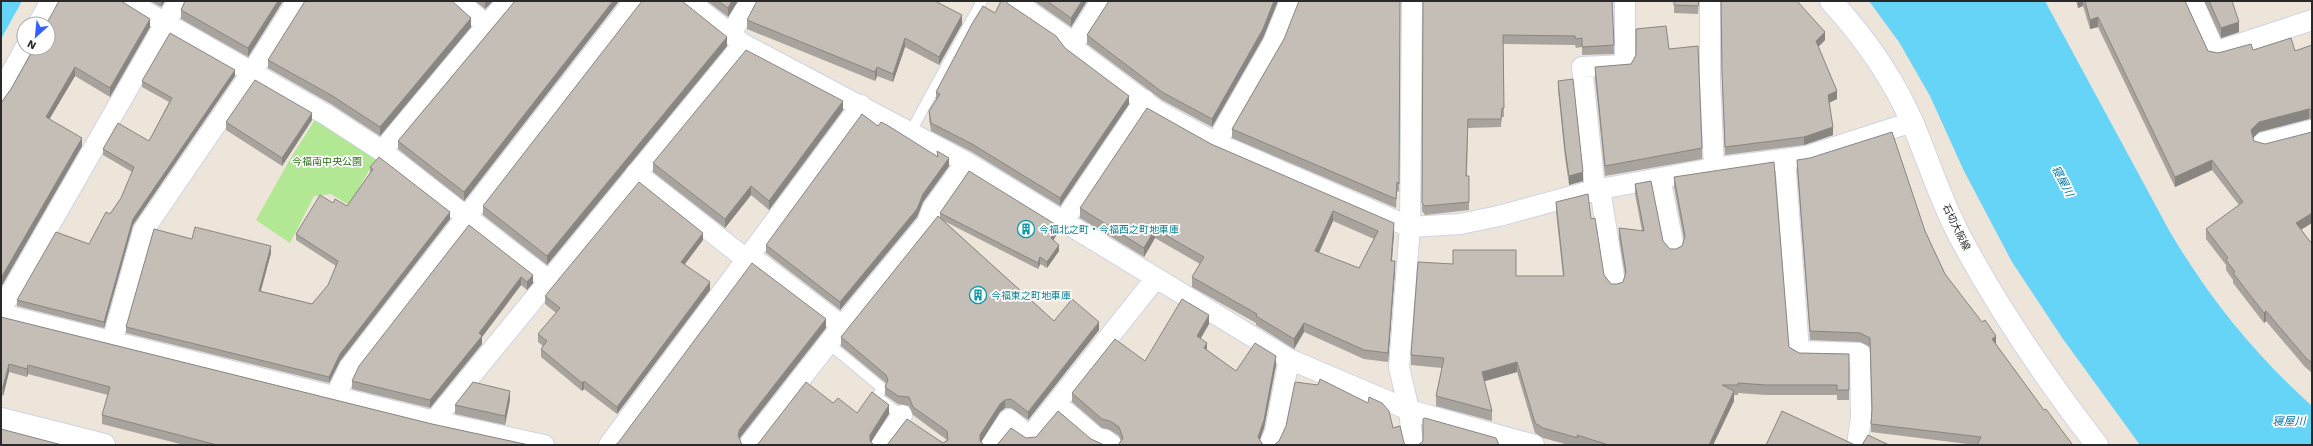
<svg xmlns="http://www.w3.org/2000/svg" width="2313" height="446" viewBox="0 0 2313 446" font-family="'Work Sans','Noto Sans JP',sans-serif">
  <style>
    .green { fill: #b2e793 }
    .water { fill: #66d4f6 }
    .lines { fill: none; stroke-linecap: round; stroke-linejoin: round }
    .service-casing { stroke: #cfd4e4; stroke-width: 12 }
    .minor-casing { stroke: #cfd4e4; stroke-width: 22 }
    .tertiary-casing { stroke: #cfd4e4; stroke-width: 24 }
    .secondary-casing { stroke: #cfd4e4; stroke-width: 24 }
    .service { stroke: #fff; stroke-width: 10 }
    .minor { stroke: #fff; stroke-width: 20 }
    .tertiary { stroke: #fff; stroke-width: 22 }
    .secondary { stroke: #fff; stroke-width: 22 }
    .wall { fill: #a9a39d; fill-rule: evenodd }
    .shaded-wall { fill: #898580 }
    .building { fill: #c4beb7; stroke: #898580; fill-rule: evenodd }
    .labels { text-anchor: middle; stroke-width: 3.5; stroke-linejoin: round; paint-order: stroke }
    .park-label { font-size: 10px; fill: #296b15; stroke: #fff }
    .street-label { font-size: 10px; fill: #292929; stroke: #fff }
    .culture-label { font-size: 10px; fill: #0d838f; stroke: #fff; text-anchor: start }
    .water-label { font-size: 11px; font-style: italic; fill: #0471a3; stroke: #fff }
  </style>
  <rect width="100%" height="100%" fill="#ede4da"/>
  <!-- green -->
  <path class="green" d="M318 115 378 155 349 205 331 194 314 196 290 243 256 220 289 161Z"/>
  <!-- water -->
  <path class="water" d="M1 1H22L1 39Z
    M1869 1H2045L2170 232C2210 299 2254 354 2312 406V445H2140L2063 339 2012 262 1964 171 1930 96 1899 42Z"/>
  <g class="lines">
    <!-- service casing -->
    <g class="service-casing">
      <path id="service" d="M911 131 982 1
        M829 344 882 388 877 397 904 417"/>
    </g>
    <!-- minor casing -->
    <g class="minor-casing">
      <path id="minor" d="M127 1 325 114 382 151 548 280
        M458 1 488 26
        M689 1 743 44 966 162 1289 359 1409 410 1534 445
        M1014 1 1064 36 1072 47 1156 110 1216 143 1410 227 1460 224 1499 216 1595 190 1714 168 1807 156 1912 122
        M1412 1 1410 227 1399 367 1409 410 1413 445
        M1710 1V80L1714 168
        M2193 1 2215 52 2312 20
        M38 24 51 1
        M731 34 750 1
        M1072 47 1101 1
        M1 92 25 48
        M1216 143 1273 43 1290 1
        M2262 143 2312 130
        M382 151 507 1
        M1785 159 1799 351 1860 353 1861 418 1857 445
        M636 173 746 259
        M1660 178 1674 248
        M1600 189 1615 283
        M1595 190 1582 67 1625 65V1
        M1063 222 1145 100
        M749 255 842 326
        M1 310 178 1
        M1 314 434 421 544 445
        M112 342 143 231 252 72 297 1
        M335 397 349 368 634 1
        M1057 404 1098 439H1104L1112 445
        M434 421 743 44
        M609 445 861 105
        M749 445 842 326 927 223 932 209 966 162
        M881 445 902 415
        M991 445 1009 419 1027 435H1031L1156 278
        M1269 445 1275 432 1289 359"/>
    </g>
    <!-- tertiary casing -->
    <g class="tertiary-casing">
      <path id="tertiary" d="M1 419 104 445"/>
    </g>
    <!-- secondary casing -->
    <g class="secondary-casing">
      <path id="secondary" d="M1831 1C1864 37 1893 78 1913 124 1928 160 1940 198 1958 233 1997 307 2046 379 2097 445"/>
    </g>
    <!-- service -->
    <use href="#service" class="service"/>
    <!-- minor -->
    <use href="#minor" class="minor"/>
    <!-- tertiary -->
    <use href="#tertiary" class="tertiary"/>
    <!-- secondary -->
    <use href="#secondary" class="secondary"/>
  </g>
  <!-- wall -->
  <path class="wall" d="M150 1H165L161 7Z
    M185 1H283L248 57 181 19V10Z
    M475 1H493L485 9Z
    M515 1H619L464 201 398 149V141Z
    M707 1H738L728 17Z
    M1034 1H1087L1071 27Z
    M1109 1H1278L1263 38 1212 127 1162 100 1087 44V35Z
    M1400 1 1399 192 1397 191 1396 208 1232 138V129L1284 39Z
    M1423 1H1612L1614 54 1582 55V47L1576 48 1575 45 1503 44 1504 117H1502L1501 127 1468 128 1467 176H1469V210L1425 215 1422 211Z
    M1674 1H1699L1698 14 1674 13Z
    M1721 1 1825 40 1818 47 1837 99 1829 103 1833 135 1804 145 1725 155 1722 80Z
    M2076 1H2185L2208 51 2218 53 2253 50 2295 51 2312 45V120L2309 119 2259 132 2253 138 2254 141 2301 230 2312 244V373L2305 367 2266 321 2264 323 2233 283V280L2226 270V265L2206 239V229L2239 205 2212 170 2175 187 2098 27 2090 29 2083 6 2078 8Z
    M2204 1H2232L2239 32 2221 38Z
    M1007 3 1065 48 1129 104 1060 206 972 152 931 131 929 119V111L936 100V92L995 13Z
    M747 20 962 24 939 65 905 47 893 82 877 76 875 81 747 29Z
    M48 21 150 27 110 97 75 76 49 119 82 146 1 287V103L11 89Z
    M471 27 380 136 331 104 268 68V60Z
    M727 46 547 265 483 215V206Z
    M1631 64 1702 148V159L1605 176 1595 78V67Z
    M235 76 133 225 104 328 17 306V300L89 244 121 198 132 172 103 155V149L149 141 169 102 142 87V81Z
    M1558 81 1583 181 1569 185 1565 158 1558 90Z
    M843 110 769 210 751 195 725 228 653 172V163Z
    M312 120 282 166 226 130V122Z
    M878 126 937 157V151L949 166 923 202 917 217 840 310 766 253V245Z
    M1211 144 1394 233 1392 261 1395 270 1388 362 1364 359 1304 332 1294 349 1256 325V323L1192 287V277L1200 264 1155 238 1144 257 1080 218V208ZM1333 221 1374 239 1359 268 1319 253Z
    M1797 160 1925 231 1945 274 2044 410 2072 445H1976L1871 432V424L1872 411 1870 347 1860 342 1810 340 1797 169Z
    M370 167 450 219 340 361 329 383 126 333V327L192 239 271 253 261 291 312 304 328 285 336 266 296 240V234L333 203 347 206 370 173Z
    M1674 177 1789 347 1799 353 1849 354V400H1837V395H1766L1738 393V395H1734V401L1713 445H1569L1543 438 1535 433 1517 372 1484 381 1492 411V421L1436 406V396L1442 368 1411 365V355L1563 276 1556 212V202L1591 219 1604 275 1611 284H1617L1623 282 1625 275 1619 238V228L1642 231 1635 194V184L1663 241 1670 249H1676L1682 246 1684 240 1674 187Z
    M940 213 1058 232 1053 240 1059 251 1047 268 1040 264 1038 269 944 221 1054 321 1099 330 1028 420 1011 408H1005L1000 412 981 442 943 443 947 440 913 415 909 406 898 404 885 395V387L886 383 841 346V337L940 218Z
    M469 225 533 283 527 290 521 285 482 337V344L430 408 352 389V381Z
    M703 240 685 264 710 290 617 414 584 389 582 391 541 357V349L543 346 538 342V334L556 313 545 304V296Z
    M1 317 432 424 529 445H184L102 424V415L108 395 28 374 27 377 9 372 3 396 1 395Z
    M1209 324 1200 339 1207 350 1236 371 1276 365 1264 428 1260 440 1121 441 1119 436 1110 430 1102 428 1072 402V393L1145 361Z
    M510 400 505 425 455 414V405Z"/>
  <!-- shaded-wall -->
  <path class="shaded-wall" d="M161 1H165L161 7Z
    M278 1H283L248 57V48Z
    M485 1H493L485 9Z
    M613 1H619L464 201V192Z
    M732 1H738L728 17V8Z
    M1082 1H1087L1071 27V18Z
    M1274 1H1278L1263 38 1212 127V119Z
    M2078 1H2083V6L2078 8Z
    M962 15V24L939 65V57Z
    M2098 17V27L2090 29V20Z
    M471 18V27L380 136V127Z
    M150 19V27L110 97V88Z
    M2239 22V32L2221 38V28Z
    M1825 32V40L1816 49V41Z
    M727 37V46L547 265V256Z
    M905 38V47L893 82V74Z
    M75 67V76L46 125V117Z
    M877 67V76L875 81V72Z
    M235 70V76L133 225 104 328V322L133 219Z
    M1837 91V99L1828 103V95Z
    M1129 96V104L1060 206V198Z
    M843 101V110L769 210V201Z
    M2309 109V119L2259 132 2251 140V130L2259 122Z
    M312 113V120L282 166V158Z
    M1833 127V135L1804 145V137Z
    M82 138V146L1 287V278Z
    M949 158V166L923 202 917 217 840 310V302L923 194Z
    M2212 160V170L2175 187V177Z
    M1583 172V181L1569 185V176Z
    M751 186V195L725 228V219Z
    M1333 211V221L1315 261V251Z
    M450 212V219L340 361 329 383V377L340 354Z
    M2312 213V223L2296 233V223Z
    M1394 223V233L1391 270V261Z
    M1058 226V232L1051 245V238Z
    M1155 229V238L1144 257V248Z
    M703 233V240L681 269V262Z
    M1059 245V251L1047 268V262Z
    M271 246V253L259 297V291Z
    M1040 257V264L1038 269V263Z
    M1395 261V270L1388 362V353Z
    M533 275V283L527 290V282Z
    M521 277V285L482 337V344L430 408V400Z
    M710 282V290L617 414V407Z
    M2266 311V321L2264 323V313Z
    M1209 315V324L1197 345V336Z
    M826 319V328L740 438 738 444V435L740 429Z
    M1099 322V330L1028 420V412Z
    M1304 323V332L1294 349V339Z
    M1996 336V345L1992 339Z
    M1207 343V351L1204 348Z
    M1276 356V365L1264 428 1258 445V437Z
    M1517 362V372L1482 382V372Z
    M9 364V372L3 396V387Z
    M28 365V374L27 377V369Z
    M584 381V389L582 391V383Z
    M510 391V400L505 425V416Z
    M1734 391V401L1713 445H1709Z
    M1005 400V408L1000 412 980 444V435L1000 404Z
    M889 405V414L870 444V435Z"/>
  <!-- building -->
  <path class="building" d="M59 1H121L150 19 110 88 75 67 46 117 82 138 1 278V103L11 89 34 48H48V24H45L48 21Z
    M185 1H278L248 48 181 10Z
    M305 1H452L471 18 380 127 331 95 268 60Z
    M515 1H613L464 192 398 141Z
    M642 1H682L727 37 547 256 483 206Z
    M718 1H732L728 8Z
    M757 1H935L962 15 939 57 905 38 893 74 877 67 875 72 747 20Z
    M1001 1H1006L1007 3 1056 36 1065 48 1129 96 1060 198 972 144 931 123 929 111 940 94 936 92 973 22 983 6 995 13Z
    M1047 1H1082L1071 18Z
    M1109 1H1274L1263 29 1212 119 1162 92 1087 35Z
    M1299 1H1400L1399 184 1397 182 1396 199 1232 129 1284 39Z
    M1423 1H1612L1614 45 1582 47V38L1576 39 1575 36 1503 35 1504 108H1502L1501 119H1468L1466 176H1469V202L1425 206 1422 203Z
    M1674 1H1699L1698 6 1674 5Z
    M1721 1H1797L1825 32 1816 41 1837 91 1828 95 1833 127 1804 137 1725 147 1722 72Z
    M2085 1H2185L2208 51 2218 53 2251 44 2253 50 2291 38 2295 51 2312 45V110L2309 109 2259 122 2251 130 2254 141 2265 144 2312 132V213L2296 223 2312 244V363L2305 357 2266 311 2264 313 2233 273 2235 272 2226 260 2228 258 2206 229 2243 202 2212 160 2175 177 2098 17 2090 20Z
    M2209 1H2232L2239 22 2221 28Z
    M1666 26 1669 49 1698 46 1702 148 1605 166 1595 67 1631 64 1636 55V29Z
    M170 33 235 70 133 219 104 322 17 300 56 232 89 244 106 212 110 214 121 198 134 167 103 149 118 123 149 141 172 98 142 81Z
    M746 50 843 101 769 201 751 186 725 219 653 163Z
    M1573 79 1583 172 1569 176 1565 149 1558 81Z
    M255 80 312 113 282 158 226 122Z
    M1147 108 1211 144 1394 223 1391 261H1395L1388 353 1364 350 1304 323 1294 339 1256 316 1257 314 1192 277 1204 257 1155 229 1144 248 1080 208ZM1333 211 1378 231 1359 268 1315 251Z
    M862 114 878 126 881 122 887 125 938 157 937 151 949 158 923 194 917 209 840 302 766 245Z
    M1892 132 1925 231 1945 274 1982 322 1985 320 1996 336 1992 339 2044 410 2046 409 2072 444 2070 445H1977L1981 437 1871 424 1872 409 1870 338 1860 333 1810 331 1797 160 1810 158Z
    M379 157 450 212 340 354 329 377 126 327 154 229 192 239 195 227 271 246 259 291 312 304 328 285 338 261 296 234 320 195 333 203 335 199 347 206 373 169 370 167Z
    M1774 162 1789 347 1799 353 1849 354V390H1837V385H1766L1738 383V385H1722L1734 391 1709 445H1609L1577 435 1578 438 1543 428 1535 423 1517 362 1482 372 1492 411 1436 396 1444 358 1411 355 1418 262 1453 264V250H1516V276H1564L1556 202 1588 194 1591 219 1595 218 1604 275 1611 284H1617L1623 282 1626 272 1619 228 1644 231 1635 184 1651 181 1663 241 1670 249H1676L1682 246 1685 236 1674 177Z
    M969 171 1058 226 1051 238 1059 245 1047 262 1040 257 1038 263 940 213Z
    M639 182 703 233 681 262 710 282 617 407 584 381 582 383 541 349 547 341 538 334 560 308 545 296Z
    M938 216 1054 321 1072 299 1099 322 1028 412 1011 399 1005 400 1000 404 980 435V441L984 445H887L907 419 943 443 948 440 947 431 913 407 909 397 898 396 885 387 888 380 886 375 841 337Z
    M469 225 533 275 527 282 521 277 479 333 482 336 430 400 352 381 359 366Z
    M752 263 826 319 740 429 738 435 742 445H615L618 443Z
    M1182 299 1209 315 1197 336 1207 343 1204 348 1236 371 1255 343 1276 356 1264 420 1258 437 1263 445H1118L1123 438 1119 427 1110 421 1102 419 1072 393 1115 339 1145 361Z
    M1 317 432 424 529 445H217L102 415 110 387 28 365 27 369 9 364 3 387H1Z
    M1320 379 1368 403 1369 397 1382 403 1389 411 1393 428 1400 426 1404 443 1406 445H1274L1279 441 1286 426 1295 382 1318 385Z
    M473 382 510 391 505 416 455 405Z
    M806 382 833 403 838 398 857 413 872 392 889 405 870 435V441L874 445H755L758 444Z
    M1058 411 1091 439 1104 445H997L1011 428 1026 438 1036 437Z
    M1782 411 1855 445H1766Z
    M1425 418 1496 438 1499 445H1418L1423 441V419Z
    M1 429 62 445H1Z
    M1868 435 1889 445H1862Z"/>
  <!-- icons -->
  <defs>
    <g id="building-ring" transform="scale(0.9)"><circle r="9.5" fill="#fff" stroke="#0f9aa8" stroke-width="1.5"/><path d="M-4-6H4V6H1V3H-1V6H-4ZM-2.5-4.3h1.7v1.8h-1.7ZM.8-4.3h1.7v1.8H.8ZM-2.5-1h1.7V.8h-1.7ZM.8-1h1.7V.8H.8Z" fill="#0f9aa8"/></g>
  </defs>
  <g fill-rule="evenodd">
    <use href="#building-ring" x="1026" y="229"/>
    <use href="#building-ring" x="978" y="295"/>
  </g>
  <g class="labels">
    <!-- park labels -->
    <g class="park-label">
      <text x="327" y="165">今福南中央公園</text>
    </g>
    <!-- street labels -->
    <g class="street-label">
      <text transform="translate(1957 227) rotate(64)" y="4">石切大阪線</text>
    </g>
    <!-- culture labels -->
    <g class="culture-label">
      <text x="1039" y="233">今福北之町・今福西之町地車庫</text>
      <text x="991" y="299">今福東之町地車庫</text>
    </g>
    <!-- water labels -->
    <g class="water-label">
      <text transform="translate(2063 181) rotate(62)" y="4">寝屋川</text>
      <text x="2289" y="425">寝屋川</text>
    </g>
  </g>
  <!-- border -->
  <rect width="2313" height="446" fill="none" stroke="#292929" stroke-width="4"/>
  <!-- north arrow -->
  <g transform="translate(36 36) rotate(207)"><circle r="19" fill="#ffffff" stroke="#a9a9a9"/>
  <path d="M0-3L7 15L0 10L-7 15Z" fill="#3561ff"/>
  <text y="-6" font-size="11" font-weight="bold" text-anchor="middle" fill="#292929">N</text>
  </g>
</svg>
